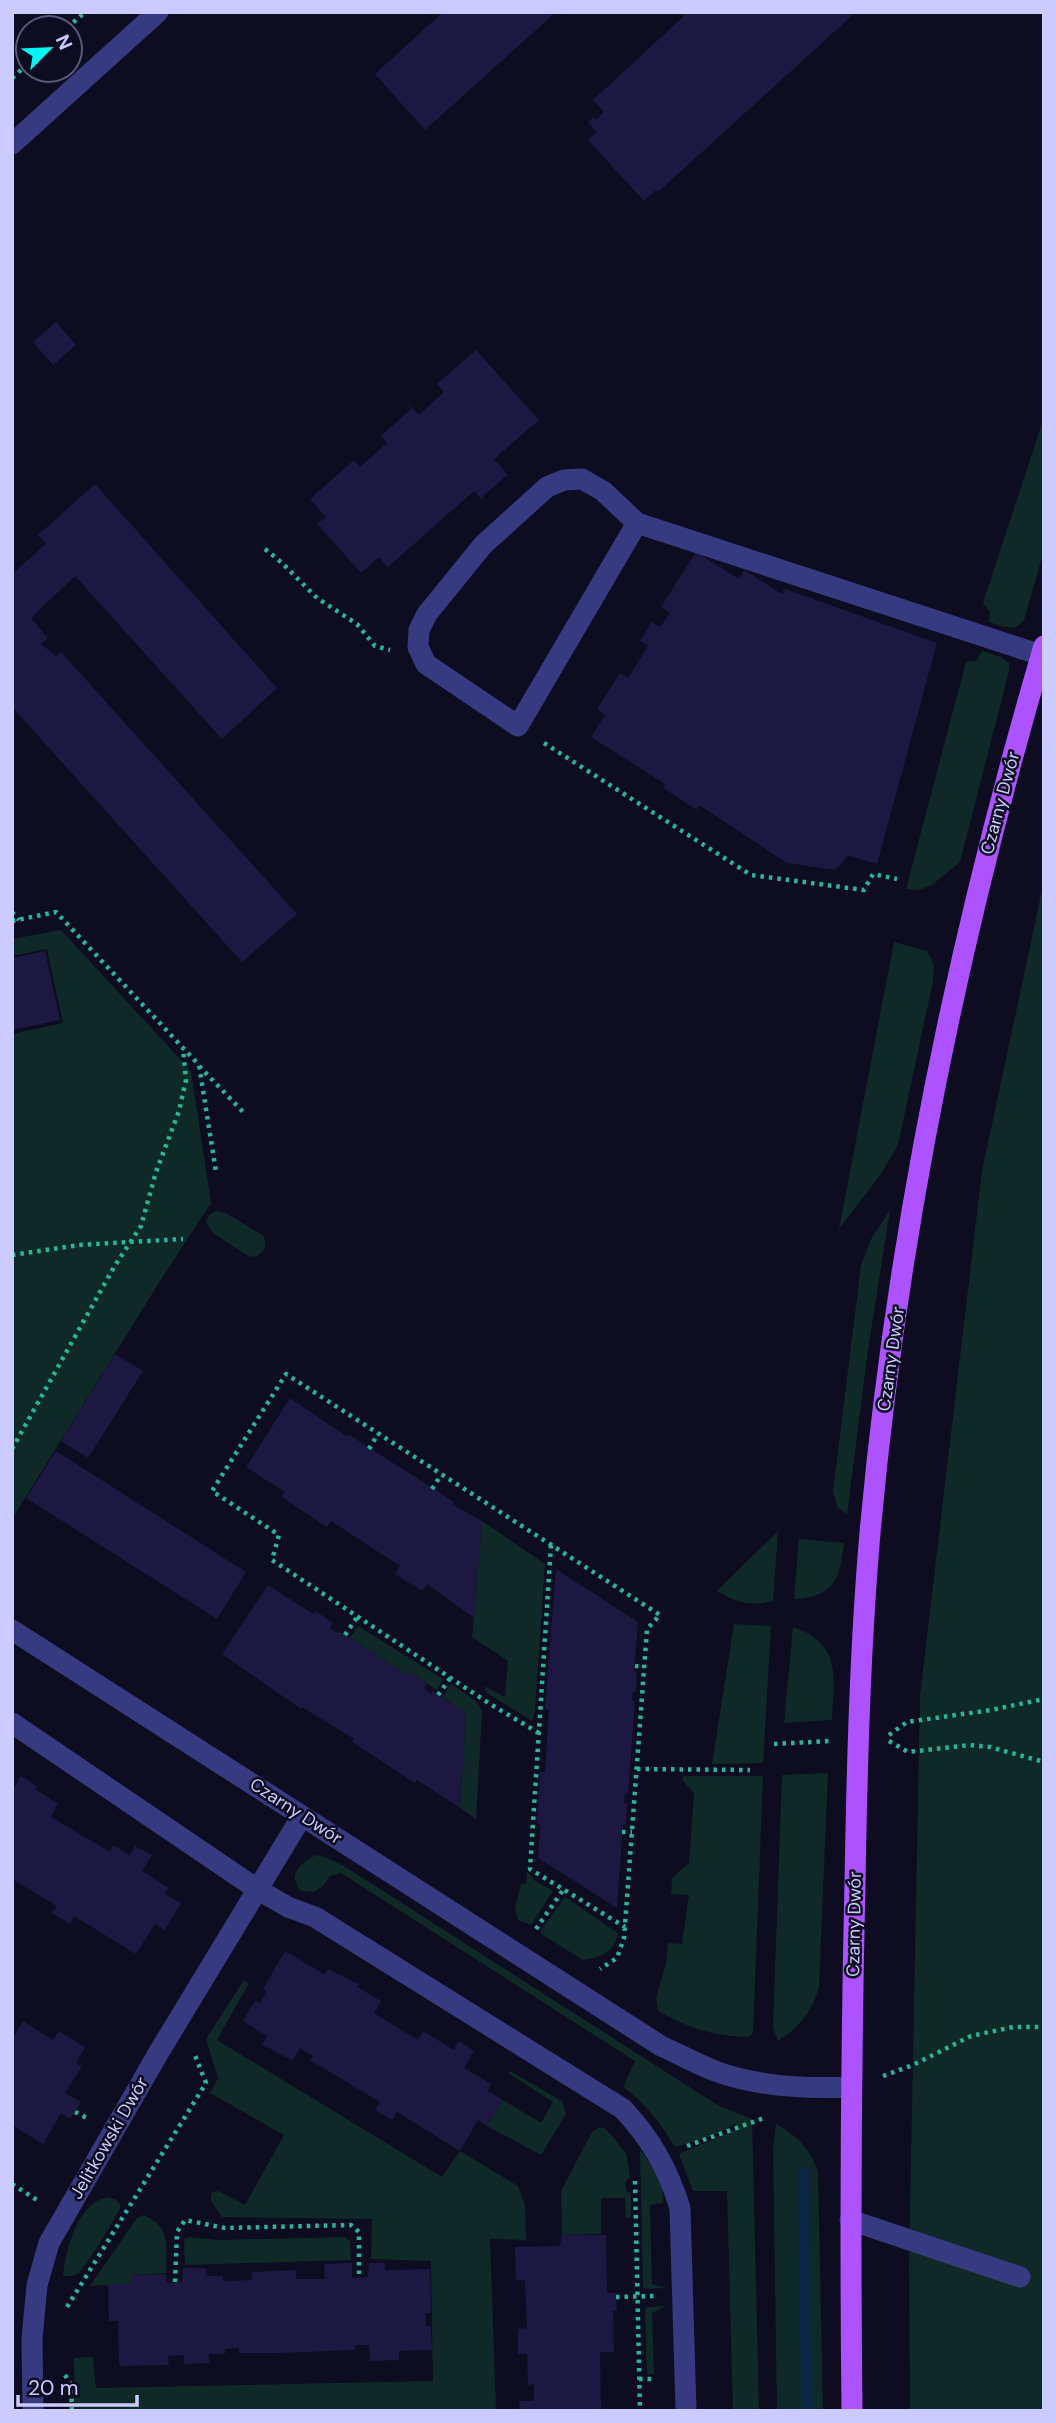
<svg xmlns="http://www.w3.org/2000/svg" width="1056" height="2423" viewBox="0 0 1056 2423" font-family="'DM Sans',sans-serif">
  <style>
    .green { fill: #0f2a26 }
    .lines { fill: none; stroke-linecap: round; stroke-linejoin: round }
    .stream { stroke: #0b2745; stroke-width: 12 }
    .building { fill: #1c1841 }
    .path { stroke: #2ab49d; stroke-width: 4.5; stroke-dasharray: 3.5 5; stroke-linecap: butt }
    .minor { stroke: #363a80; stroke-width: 21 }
    .major { stroke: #ac52ff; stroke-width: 21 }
    .labels { text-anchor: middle; stroke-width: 5; stroke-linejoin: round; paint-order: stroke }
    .street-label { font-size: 18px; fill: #cccbff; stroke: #0d0c20 }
  </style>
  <rect width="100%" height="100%" fill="#0d0c20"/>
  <!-- green -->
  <path class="green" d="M1044 417V550L1024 620C1015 633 1002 626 989 622L990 612 983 603Z
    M982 651 1001 657 1009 663V671L960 862 932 885 919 890 906 889 966 662 976 661Z
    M1044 881V2411H910L909 2265 920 1696 982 1171Z
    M61 930 191 1071 211 1203 160 1281 12 1519V1034L63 1023 47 949 12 956V939Z
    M894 942 927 951 934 964 933 981 898 1145 881 1174 839 1229Z
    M890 1210 868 1350 847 1514 837 1507 833 1491 861 1265 871 1239Z
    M216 1211 226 1213 264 1236C267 1248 265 1252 254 1257L248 1256 213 1233 206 1222 210 1214Z
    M482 1521 545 1564 535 1710 532 1721 487 1693 484 1686 505 1697 508 1661 472 1637Z
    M778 1531 773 1601C751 1607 736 1602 717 1591Z
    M799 1539 844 1543C840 1579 834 1597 794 1599Z
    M734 1624 771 1626 763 1763 712 1764Z
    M358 1626 443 1679 437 1690 410 1672 407 1675 350 1638Z
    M793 1627C842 1643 834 1678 832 1720L784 1723Z
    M451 1684 476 1701 482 1711 476 1819 460 1808 466 1714 443 1697Z
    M828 1773 819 1987C812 2011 800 2027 778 2041L773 2028 782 1775Z
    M683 1776H763L753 2033 748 2037C712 2036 689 2028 658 2011L656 1998 666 1964 668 1943 682 1944 689 1895 671 1894 672 1878 689 1863 694 1794 683 1780Z
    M317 1855 325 1857 344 1866 719 2106 752 2119 759 2411H733L727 2191H693L679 2154 738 2129 736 2124 709 2137 675 2147C661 2124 646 2103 623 2087L635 2061 341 1873 330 1876 324 1885 314 1892 301 1891C286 1875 302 1861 317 1855Z
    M527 1871 535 1881 553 1891 531 1925 518 1920 515 1908 521 1884H526Z
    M565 1897 618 1933C615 1952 601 1957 583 1960L541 1934V1930Z
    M244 1980 249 1983 217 2040 442 2177 460 2151 518 2186 525 2205 526 2240 490 2239 496 2411H75L74 2358 93 2357 96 2388 433 2381 431 2261 371 2259 372 2219 222 2217 211 2201V2193L218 2191 245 2205 284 2135 210 2093 218 2078 206 2039Z
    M510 2071 562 2101 566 2114 541 2155 487 2126 503 2100 541 2123 553 2102 508 2073Z
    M776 2124C797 2136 810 2148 818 2172L823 2411H777L773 2145Z
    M598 2128H605L626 2153 630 2177 625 2182 626 2190 631 2194V2217L626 2218 625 2198H601V2234H562L561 2191 592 2132Z
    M640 2149C650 2164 666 2184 663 2203L650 2205 652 2284 666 2288 646 2289 643 2287Z
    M107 2197 115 2199 121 2206C119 2213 84 2269 79 2273 74 2276 68 2276 63 2276 66 2249 77 2204 107 2197Z
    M143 2215C172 2227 166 2246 166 2273L132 2275V2284L90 2286 137 2218Z
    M189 2237 218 2240 344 2237 350 2241 351 2260 185 2265 184 2239Z
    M666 2306 652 2313 654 2374H647L645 2310 647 2307Z"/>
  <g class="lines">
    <!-- stream -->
    <path class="stream" d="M804 2173 807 2411"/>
  </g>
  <!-- building -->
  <path class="building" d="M443 12H556L425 130 375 74Z
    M680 12H856L658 192 656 190 644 201 588 140 597 132 588 122 594 117 596 120 604 112 593 100 684 16Z
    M56 322 76 345 53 365 33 342Z
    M476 350 539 420 494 459 509 476H506L482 497 484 498 482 500 474 491 388 567 379 557 361 573 317 524 326 517 310 499 354 460 360 467 387 443 381 436 411 409 408 403 419 415 444 392 437 384Z
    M95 484 277 688 222 739 75 576 31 618 48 638 41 644 56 656 61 652 297 914 242 962 12 707V574L46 544 38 535Z
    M696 552 739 579 744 570 782 594 785 589 937 643 877 864 846 855 844 861 835 870 787 863 699 805 697 810 663 788 665 784 591 737 605 715 597 709 620 673 628 678 648 646 640 641 652 622 660 627 670 613 661 607Z
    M45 951 60 1020 12 1030V958Z
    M115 1354 143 1371 88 1458 61 1441Z
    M290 1398 339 1431 347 1436 348 1434 454 1502 452 1504 482 1521 474 1618 427 1584 422 1591 395 1574 400 1566 331 1521 327 1527 282 1497 285 1492 246 1467Z
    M56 1451 246 1572 217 1619 26 1498Z
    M556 1569 638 1622 634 1671 637 1672 636 1692H633L632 1701H635L628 1794 625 1793 624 1803H627L626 1824H623L617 1908 538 1858 540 1824H537L540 1772H545L549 1710 545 1709Z
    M268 1585 313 1614 316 1611 333 1623 330 1628 338 1633 339 1631 407 1675 410 1672 427 1684 424 1688 431 1694 433 1691 466 1713 460 1808 417 1780 415 1783 352 1742 354 1739 302 1707 301 1709 222 1654Z
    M21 1776 37 1786 35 1789 58 1804 51 1817 110 1852 113 1845 130 1855 135 1846 152 1855 142 1871 169 1888 165 1894 181 1903 165 1930 155 1924 136 1954 74 1916 70 1924 52 1913 57 1906 12 1879V1784L15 1786Z
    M285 1951 324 1974 328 1969 359 1984 357 1987 381 2001 374 2013 418 2040 423 2031 454 2050 459 2041 474 2051 464 2068 491 2084 488 2091 503 2100 487 2126 478 2120 460 2151 397 2112 392 2120 375 2110 380 2102 310 2060 313 2056 300 2048 292 2061 262 2044 267 2036 243 2021 255 2001 260 2003 267 1992 263 1989Z
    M23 2021 53 2040 59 2031 85 2047 76 2063 82 2066 65 2093 81 2102 70 2119 61 2113 43 2144 12 2125V2039Z
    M562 2234 606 2235 607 2293H616L617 2311H613L614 2352H600L601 2411H520L519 2401H534V2384L528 2385 527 2354H518V2329L527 2328 525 2280H516L515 2247 560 2246Z
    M352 2263V2278L368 2277 369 2263H385V2270L430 2269 431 2313H426V2326H431L432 2350 399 2351V2360L370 2361 369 2345H355V2350L279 2353H239V2348L225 2349V2354H209V2363L184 2364V2355L168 2356 169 2365 119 2366 118 2321H109L108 2284H132V2275L166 2274V2283L182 2282 183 2268H206V2276H223V2281L252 2280V2272L296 2270V2279H325L324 2264Z"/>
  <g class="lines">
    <!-- path -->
    <path class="path" d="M67 28 85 12
      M12 78 28 64
      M265 549 281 562 317 598 357 624 375 646 390 650
      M544 743 751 875 864 890 873 874 897 879
      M12 912 19 920
      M12 921 56 912 199 1065 216 1172
      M199 1066 246 1115
      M12 1255 79 1245 183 1239
      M12 1449 114 1267 141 1226 156 1172 179 1111 186 1080 183 1048
      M369 1449 378 1434
      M432 1489 441 1475
      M551 1545 530 1869 625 1927
      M345 1635 358 1616
      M635 1666 644 1667
      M438 1695 451 1677
      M539 1733 490 1704 272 1560 279 1535 212 1491 286 1374 660 1615 647 1629 624 1938 617 1958 600 1969
      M889 1735 907 1722 991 1710 1044 1699
      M889 1741 908 1752 970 1745 990 1747 1044 1762
      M774 1744 829 1741
      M637 1769 750 1770
      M622 1832H632
      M536 1929 563 1890
      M883 2076 913 2065 971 2036 1013 2027H1044
      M75 2112 87 2118
      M687 2146 764 2118
      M635 2181 640 2411
      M12 2184 37 2200
      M175 2282 177 2232 185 2220 225 2228 351 2225 359 2232V2278
      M616 2297 654 2296
      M67 2307 206 2083 194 2053
      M65 2375 71 2384 72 2411
      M639 2379H655"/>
    <!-- minor -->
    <path class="minor" d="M12 144 158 12
      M637 523 603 491 582 479 564 480 547 487 483 545 427 614 419 630 418 647 426 664 518 726 637 523 1041 655
      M12 1630 661 2046C679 2054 697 2064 715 2071 758 2087 805 2089 850 2087
      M12 1723 257 1889 288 1907 315 1917 623 2109C651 2139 668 2169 680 2208L686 2411
      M850 2220 1020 2277
      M33 2411 32 2339 37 2285 49 2243 159 2052 302 1816"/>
    <!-- major -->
    <path class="major" d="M852 2411C850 2234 851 2058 855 1882 857 1766 860 1649 870 1533 897 1233 959 935 1044 646"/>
  </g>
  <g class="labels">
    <!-- street labels -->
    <g class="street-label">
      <text transform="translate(1000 803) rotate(-75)" y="6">Czarny Dwór</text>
      <text transform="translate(891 1359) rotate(-82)" y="6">Czarny Dwór</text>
      <text transform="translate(296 1811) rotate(33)" y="6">Czarny Dwór</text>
      <text transform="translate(854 1924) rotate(-89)" y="6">Czarny Dwór</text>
      <text transform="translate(109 2138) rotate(-60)" y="6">Jelitkowski Dwór</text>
    </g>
  </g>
  <!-- border -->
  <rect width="1056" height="2423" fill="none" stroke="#cccbff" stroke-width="28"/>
  <!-- north arrow -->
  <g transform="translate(49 49) rotate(66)"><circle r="33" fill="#0d0c20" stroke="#595879" stroke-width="2"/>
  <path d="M0-5L12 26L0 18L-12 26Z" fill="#00f6f5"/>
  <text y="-10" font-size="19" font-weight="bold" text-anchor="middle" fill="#cccbff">N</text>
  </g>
  <!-- scale -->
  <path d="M18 2395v10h119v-10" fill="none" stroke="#cccbff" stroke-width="3.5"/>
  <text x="28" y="2395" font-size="21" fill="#cccbff" stroke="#0d0c20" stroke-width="5" paint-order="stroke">20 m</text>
</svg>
